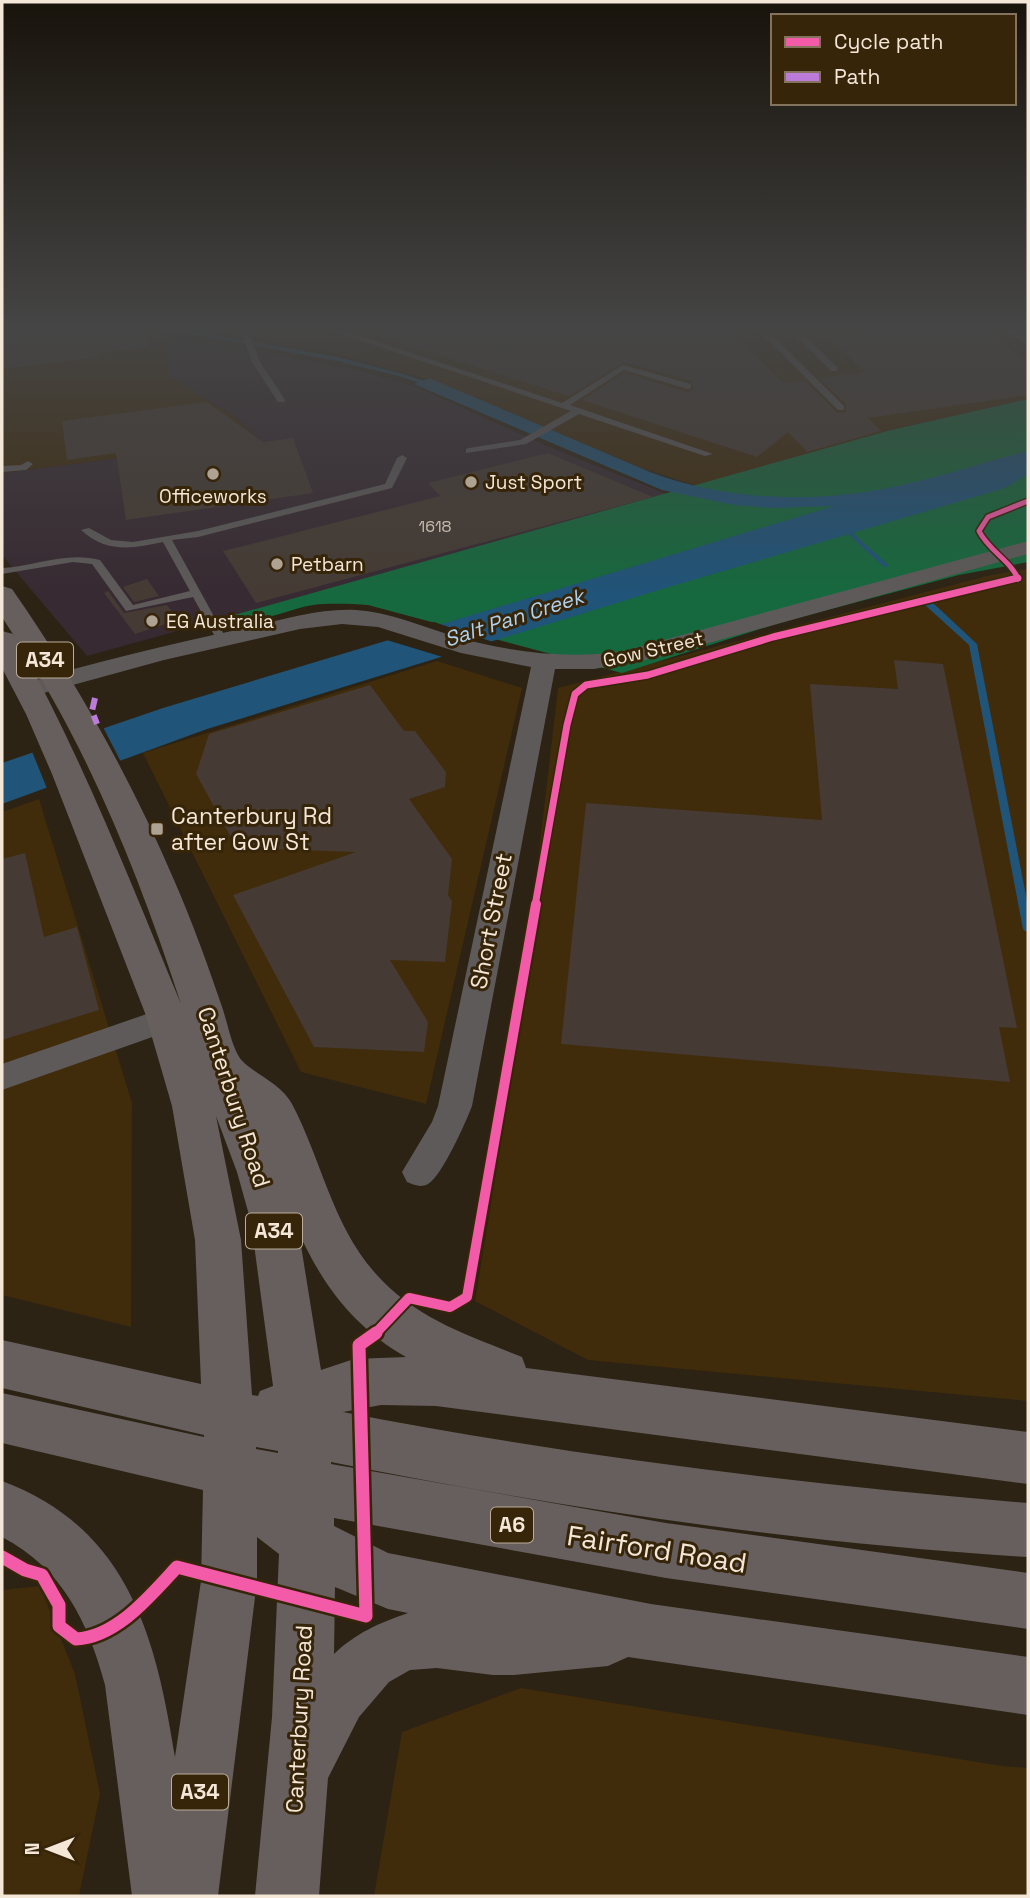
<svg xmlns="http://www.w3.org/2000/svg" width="1030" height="1898" viewBox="0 0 1030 1898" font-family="'Space Grotesk',sans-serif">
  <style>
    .commercial { fill: #372a32 }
    .built { fill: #402b0b }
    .forest { fill: #16693e }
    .water { fill: #205479 }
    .pier { fill: #2c2314 }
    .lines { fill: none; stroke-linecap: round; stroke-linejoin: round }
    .stream { fill: #205479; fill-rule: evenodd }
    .building { fill: #453b34 }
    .lane { fill: #5e5a5a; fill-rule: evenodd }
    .street { fill: #5e5a5a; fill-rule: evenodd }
    .highway { fill: #665f5d; fill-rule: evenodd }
    .quiet { stroke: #bd7bd9; stroke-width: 6; stroke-dasharray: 12 6; stroke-linecap: butt }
    .cycleway-far3-casing { stroke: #37250a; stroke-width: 8 }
    .cycleway-far2-casing { stroke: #37250a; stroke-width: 10 }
    .cycleway-far1-casing { stroke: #37250a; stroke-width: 14 }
    .cycleway-casing { stroke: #37250a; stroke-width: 18 }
    .cycleway-far3 { stroke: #f35aa7; stroke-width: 5 }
    .cycleway-far2 { stroke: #f35aa7; stroke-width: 7 }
    .cycleway-far1 { stroke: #f35aa7; stroke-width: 10 }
    .cycleway { stroke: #f35aa7; stroke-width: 13 }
    .poi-dot { fill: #aea293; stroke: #37250a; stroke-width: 2.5 }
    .labels { text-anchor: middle; stroke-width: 6; stroke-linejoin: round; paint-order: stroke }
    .far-number-label { font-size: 16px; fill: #c8bcaf }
    .far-poi-label { font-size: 19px; fill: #f4e7d8; stroke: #37250a; text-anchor: start }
    .far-street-label { font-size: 19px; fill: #f4e7d8; stroke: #37250a }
    .far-water-label { font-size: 21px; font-style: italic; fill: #add1ef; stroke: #37250a }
    .shield { fill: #37250a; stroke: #bbad9a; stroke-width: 2 }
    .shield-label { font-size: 21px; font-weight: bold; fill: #f4e7d8 }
    .poi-label { font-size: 23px; fill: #f4e7d8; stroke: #37250a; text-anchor: start }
    .street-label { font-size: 23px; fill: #f4e7d8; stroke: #37250a }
    .near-street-label { font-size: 28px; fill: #f4e7d8; stroke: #37250a }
  </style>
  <rect width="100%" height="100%" fill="#2c2314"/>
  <!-- commercial -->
  <path class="commercial" d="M164 335 352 369 416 387 547 446 669 495 87 656 2 555V473L260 440 235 417 170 377Z"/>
  <!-- built -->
  <path class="built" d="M2 330H150L164 335 170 377 235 417 260 440 2 473Z
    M208 330H1028V399L887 431 697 486 642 468 424 378 345 356Z
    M1028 569V1401L588 1360 475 1301 516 1051 558 688 991 575Z
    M437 661 522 688 426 1104 301 1072 143 753Z
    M39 799 132 1103 131 1327 2 1295V812Z
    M40 1586 75 1674 100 1794 79 1896H2V1590Z
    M521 1688 1002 1766 1028 1768V1896H374L402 1732Z"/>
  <!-- forest -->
  <path class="forest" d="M1028 399V562L959 575 782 622 622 673 368 605C350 604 332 603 313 605 287 609 253 628 227 617L887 431Z"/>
  <!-- water -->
  <path class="water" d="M429 378 650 472C723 500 806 503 883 489 932 480 980 463 1028 451V474L1005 488 662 589 207 729 2 804V763L163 708 834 506 772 508 734 505 662 490 414 384Z"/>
  <!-- pier -->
  <path class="pier" d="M434 622 496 643 446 658 380 638Z
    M102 725 122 764 48 791 31 749Z"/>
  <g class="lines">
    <!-- stream -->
    <path class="stream" d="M173 330H186L337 357 403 374 435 385 432 387 399 376 337 361Z
      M838 523H842L888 565V567H884L838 525Z
      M925 601H931L977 644 1028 906V932L1025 931 1023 929 969 645 925 605Z"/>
  </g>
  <!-- building -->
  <path class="building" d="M2 330 147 331 148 347 100 353V357L2 369Z
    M379 330H729L784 383 804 380 838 413 846 412V404L819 378 865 372 830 339 865 334 860 330H985L1028 363V395L868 418 881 431 807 452 788 432 757 457 582 400 624 373 687 392 693 390 692 381 624 362 569 396 378 336Z
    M207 402 263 442 293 438 313 493 126 520 116 453 67 460 62 421Z
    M548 453 653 497 256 603 223 551 440 496 428 483Z
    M147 579 159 596 134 602 123 587Z
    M108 591 124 613 167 605 178 620 135 634 104 593Z
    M894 660 943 664 1017 1028 999 1027 1010 1082 561 1044 586 803 822 820 810 684 898 689Z
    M370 685 404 731H415L446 772 445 787 409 799 452 859 448 895 452 901 445 962 390 960 428 1022 424 1052 314 1047 233 895 356 852 237 848 196 774 209 734Z
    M25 853 44 937 77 927 99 1010 2 1040V859Z"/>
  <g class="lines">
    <!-- lane -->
    <path class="lane" d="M240 330H248L260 362 285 400 284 402H278L252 362Z
      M329 330H342L562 403 623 365 691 384V388L688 389 624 370 570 405 713 454 705 456 579 414 526 444 466 453V449L469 448 520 440 571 411Z
      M758 330H767L844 406V410H838Z
      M790 330H799L837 367V371H831Z
      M1007 330H1016L1028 339V345Z
      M402 455 407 458 392 488 198 537 172 540 227 640 226 642H218L193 597 126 611 92 564 73 562 2 574V568C36 566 66 551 100 560L133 605 190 591 163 542C132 549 106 553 81 530L89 528 111 540 133 542 198 531 385 484 397 458Z
      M28 461 33 464 26 470 2 472V466L21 465Z"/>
    <!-- street -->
    <path class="street" d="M1028 541V554L655 658 594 669H555L472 1106C466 1122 442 1176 428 1184 420 1188 415 1185 407 1182L402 1172 432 1122 438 1106 531 667 461 653 378 627 342 624 300 629 164 660 29 697 20 695 17 690 20 685C93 662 167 645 241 629 279 621 317 608 356 610 389 612 421 626 453 636 509 652 562 659 620 652Z
      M167 1007 178 1010 183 1019 178 1028 2 1090V1064Z"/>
    <!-- highway -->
    <path class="highway" d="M2 586 12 589C76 681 130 777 174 880 192 921 207 963 221 1004 227 1020 230 1040 238 1055 246 1071 280 1081 292 1104 322 1161 332 1225 376 1274 416 1319 468 1335 522 1357L526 1368 1028 1432V1484L436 1406 381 1405 343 1412C569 1456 798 1484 1028 1503V1557C795 1543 560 1508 331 1462V1464L666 1523 1028 1573V1629L666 1578 334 1518V1526L388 1553 651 1604 1028 1657V1715L628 1657 608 1666 514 1675H493L437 1668 410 1670 389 1682 359 1717 328 1778 319 1896H255L272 1717 279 1554 257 1537V1581L218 1896H132L105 1685C88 1622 63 1569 2 1537V1481C128 1528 156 1636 175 1757L201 1581 203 1490 2 1443V1393L204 1437V1435L2 1388V1340L201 1384 195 1240 172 1106 145 1013 52 774 26 714 2 668V631L13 634 16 639 2 617ZM17 640C90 752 140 878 181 1004 130 880 82 758 17 640ZM216 1116 237 1172 251 1222 273 1386 260 1391 258 1396 252 1395 241 1240ZM299 1233C323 1286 355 1328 406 1357L354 1359 321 1370ZM256 1447 278 1451V1453L256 1449ZM335 1587 388 1609 408 1613C379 1623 356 1633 334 1654Z"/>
    <!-- quiet -->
    <path class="quiet" d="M95 698 92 711 97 724"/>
    <!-- cycleway-far3 casing -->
    <g class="cycleway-far3-casing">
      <path id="cycleway-far3" d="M1018 579C1012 562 988 550 979 531L988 517 1028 501"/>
    </g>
    <!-- cycleway-far2 casing -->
    <g class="cycleway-far2-casing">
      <path id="cycleway-far2" d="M535 906 567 725 575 694 586 685 648 675 773 637 1018 578"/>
    </g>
    <!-- cycleway-far1 casing -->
    <g class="cycleway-far1-casing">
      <path id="cycleway-far1" d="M374 1335 409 1298 450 1307 467 1297 536 904"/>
    </g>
    <!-- cycleway casing -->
    <g class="cycleway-casing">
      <path id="cycleway" d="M2 1557 25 1570 42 1575 59 1605V1626L76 1639C117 1637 151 1595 177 1567L366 1616 359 1345 376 1333"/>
    </g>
    <!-- cycleway-far3 -->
    <use href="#cycleway-far3" class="cycleway-far3"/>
    <!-- cycleway-far2 -->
    <use href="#cycleway-far2" class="cycleway-far2"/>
    <!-- cycleway-far1 -->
    <use href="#cycleway-far1" class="cycleway-far1"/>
    <!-- cycleway -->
    <use href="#cycleway" class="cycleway"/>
  </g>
  <!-- sky -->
  <linearGradient id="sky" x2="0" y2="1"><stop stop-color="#18130b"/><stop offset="0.55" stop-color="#454545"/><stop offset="1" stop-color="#454545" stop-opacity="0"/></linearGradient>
  <rect width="1030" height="596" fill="url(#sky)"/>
  <!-- markers -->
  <g class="poi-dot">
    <circle cx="213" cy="474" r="7"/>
    <circle cx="471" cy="482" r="7"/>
    <circle cx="277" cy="564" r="7"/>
    <circle cx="152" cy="621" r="7"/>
    <rect x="150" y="822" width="14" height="14" rx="3.5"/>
  </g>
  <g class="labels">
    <!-- far-number labels -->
    <g class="far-number-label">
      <text x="435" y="532">1618</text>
    </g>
    <!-- far-poi labels -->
    <g class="far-poi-label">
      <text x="485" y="489">Just Sport</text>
      <text x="213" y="503" text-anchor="middle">Officeworks</text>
      <text x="291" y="571">Petbarn</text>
      <text x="166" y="628">EG Australia</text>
    </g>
    <!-- far-street labels -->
    <g class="far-street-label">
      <text transform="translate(653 649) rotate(-13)" y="7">Gow Street</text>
    </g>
    <!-- far-water labels -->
    <g class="far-water-label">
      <text transform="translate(514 618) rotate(-18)" y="7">Salt Pan Creek</text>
    </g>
    <!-- shield labels -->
    <g class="shield">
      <rect x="17" y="642.5" width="56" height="35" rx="5"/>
      <rect x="246" y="1213.5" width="56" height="35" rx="5"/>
      <rect x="491" y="1507.5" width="42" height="35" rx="5"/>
      <rect x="172" y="1774.5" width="56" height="35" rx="5"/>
    </g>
    <g class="shield-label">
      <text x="45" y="667">A34</text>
      <text x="274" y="1238">A34</text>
      <text x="512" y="1532">A6</text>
      <text x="200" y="1799">A34</text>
    </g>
    <!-- poi labels -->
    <g class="poi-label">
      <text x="171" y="824">Canterbury Rd<tspan x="171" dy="26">after Gow St</tspan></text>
    </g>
    <!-- street labels -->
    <g class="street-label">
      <text transform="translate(491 921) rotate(-79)" y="8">Short Street</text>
      <text transform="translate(234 1097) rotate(72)" y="8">Canterbury Road</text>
      <text transform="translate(299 1719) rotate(-87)" y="8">Canterbury Road</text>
    </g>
    <!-- near-street labels -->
    <g class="near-street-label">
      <text transform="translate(657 1549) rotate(9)" y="10">Fairford Road</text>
    </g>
  </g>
  <!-- border -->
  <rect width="1030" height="1898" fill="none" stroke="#f4e7d8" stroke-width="7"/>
  <!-- legend -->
  <rect x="771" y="14" width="245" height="91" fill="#37250a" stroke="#83735c" stroke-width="2"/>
  <rect x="785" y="37" width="35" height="10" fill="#f35aa7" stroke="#83735c" stroke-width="2"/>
  <text x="834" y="49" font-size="21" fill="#f4e7d8">Cycle path</text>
  <rect x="785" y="72" width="35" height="10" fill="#bd7bd9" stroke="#83735c" stroke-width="2"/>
  <text x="834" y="84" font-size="21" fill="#f4e7d8">Path</text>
  <!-- north arrow -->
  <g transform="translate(49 1849) rotate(270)" stroke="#37250a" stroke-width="5" paint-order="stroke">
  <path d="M0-5L12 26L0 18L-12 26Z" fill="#f4e7d8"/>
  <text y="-10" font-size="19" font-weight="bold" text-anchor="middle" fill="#f4e7d8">N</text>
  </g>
</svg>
